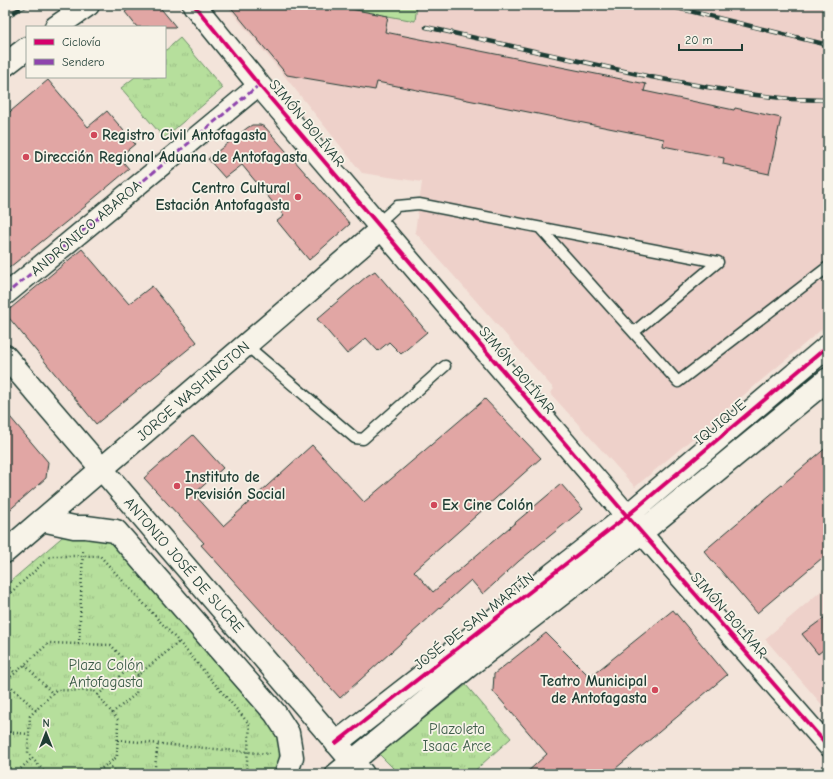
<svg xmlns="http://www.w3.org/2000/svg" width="833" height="779" viewBox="0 0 833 779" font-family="'Comic Neue',sans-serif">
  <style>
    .built { fill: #eed1ca }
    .grass { fill: #b6df9c; stroke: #6a8e68 }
    .park { fill: url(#park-tufts); stroke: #6a8e68 }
    .building { fill: #e1a6a4; stroke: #1f3d34 }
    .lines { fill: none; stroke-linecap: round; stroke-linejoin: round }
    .lane-casing { stroke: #1f3d34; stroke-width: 13 }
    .street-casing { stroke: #1f3d34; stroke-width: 23 }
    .secondary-casing { stroke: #1f3d34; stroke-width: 25 }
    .highway-casing { stroke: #1f3d34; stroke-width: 25 }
    .path { stroke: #1f3d34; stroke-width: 2.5; stroke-dasharray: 1 3; stroke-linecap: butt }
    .lane { stroke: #f7f3e8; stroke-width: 10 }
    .street { stroke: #f7f3e8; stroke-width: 20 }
    .secondary { stroke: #f7f3e8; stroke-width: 22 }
    .highway { stroke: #f7f3e8; stroke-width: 22 }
    .rail-casing { stroke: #1f3d34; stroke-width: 4.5 }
    .rail { stroke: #f7f3e8; stroke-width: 3; stroke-dasharray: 9; stroke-linecap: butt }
    .quiet { stroke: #8e44ad; stroke-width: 3; stroke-dasharray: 6 3; stroke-linecap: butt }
    .cycleway-casing { stroke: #f7f3e8; stroke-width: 6 }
    .cycleway { stroke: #d6006c; stroke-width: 4 }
    .poi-dot { fill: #d1495b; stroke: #f7f3e8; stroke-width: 1.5 }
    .labels { text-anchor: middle; stroke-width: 3.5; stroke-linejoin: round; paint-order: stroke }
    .street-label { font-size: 15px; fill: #1f3d34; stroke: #f7f3e8 }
    .poi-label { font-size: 15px; font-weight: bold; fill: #1f3d34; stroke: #f7f3e8; text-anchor: start }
    .park-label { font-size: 15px; fill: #3d5d49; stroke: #f7f3e8 }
  </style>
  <defs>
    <pattern id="park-tufts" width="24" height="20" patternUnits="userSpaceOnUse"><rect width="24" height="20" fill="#b6df9c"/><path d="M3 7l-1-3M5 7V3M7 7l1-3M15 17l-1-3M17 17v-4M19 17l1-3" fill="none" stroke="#9cc087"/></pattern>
  </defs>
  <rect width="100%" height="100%" fill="#f3e4da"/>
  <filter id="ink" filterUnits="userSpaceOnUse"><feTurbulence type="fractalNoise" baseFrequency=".025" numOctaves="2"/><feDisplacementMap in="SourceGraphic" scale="8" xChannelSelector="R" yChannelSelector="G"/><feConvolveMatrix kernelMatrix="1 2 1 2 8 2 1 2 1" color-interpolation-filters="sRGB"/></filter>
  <g filter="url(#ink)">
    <!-- built -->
    <path class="built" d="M226 5H828V324L635 487 550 393 554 389 415 232 422 182 362 173 287 79Z
      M828 585V704L824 707 765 639Z"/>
    <!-- grass -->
    <path class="grass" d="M329 5H417L415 21Z"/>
    <!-- park -->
    <path class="park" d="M180 38 223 88 164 138 121 88 135 77H165V51Z
      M74 527 116 531 275 713 286 774H5V586Z
      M466 685 511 738 471 774H399L379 754Z"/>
    <!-- building -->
    <path class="building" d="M134 5H158L176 27H137L125 12Z
      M229 5H329L388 16 385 32 646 84 644 91 734 110 735 108 781 118 769 174 723 164 724 158 663 146 664 139 377 82 375 90 287 75Z
      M48 80 88 127 107 111 135 144 119 157 129 169 86 205V206L5 271V116Z
      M252 125H260L265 127 350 224 309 260 277 221 284 216 242 165 225 178 208 159 247 128Z
      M82 249 129 304 152 286 197 342 96 424 5 313Z
      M375 271 427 332 401 354 389 342 378 351 366 338 347 354 317 319 367 276Z
      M485 399 541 458 414 571 433 592 561 484 583 509 519 561 483 594 471 580 340 698 201 545 204 543 144 478 193 435 223 468 194 494 223 526 312 445 364 502Z
      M5 411 48 462 46 478 5 514Z
      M828 446V553L757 613 704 551Z
      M673 610 727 675 609 774H525L547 754 493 691 494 674 546 633 590 677Z
      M828 615V646L818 654 802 634Z"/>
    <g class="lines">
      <!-- lane casing -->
      <g class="lane-casing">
        <path id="lane" d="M377 224 397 206 419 204 718 262 634 332
          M540 228 678 382 828 267
          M246 345 355 438 363 439 445 366"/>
      </g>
      <!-- street casing -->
      <g class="street-casing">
        <path id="street" d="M5 295 259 85
          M630 520 828 746"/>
      </g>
      <!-- secondary casing -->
      <g class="secondary-casing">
        <path id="secondary" d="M194 5 259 85 627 516
          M5 356 363 774
          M42 520 74 527H86L116 531 275 713 288 733 292 757 286 774
          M5 552 381 229
          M336 743 627 516 828 346
          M337 774 471 664 642 532 828 379"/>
      </g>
      <!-- highway casing -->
      <g class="highway-casing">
        <path id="highway" d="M56 27 88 5
          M5 65 27 48"/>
      </g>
      <!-- path -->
      <path class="path" d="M5 598 51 556H100L179 642 250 725 246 774
        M79 644 83 549
        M5 662 15 673
        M25 665 53 694
        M5 682 49 643 111 645 138 675
        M6 682 36 710
        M98 695 131 667
        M112 713 136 694 138 675 179 642
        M5 732 29 734
        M118 740 270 754
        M108 764 118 774
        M15 774 32 758
        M46 774 28 753 30 716 56 690 94 691 118 720 117 757 94 774
        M154 774 158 744"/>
      <!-- lane -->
      <use href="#lane" class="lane"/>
      <!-- street -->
      <use href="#street" class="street"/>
      <!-- secondary -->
      <use href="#secondary" class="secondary"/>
      <!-- highway -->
      <use href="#highway" class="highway"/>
      <!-- rail casing -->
      <g class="rail-casing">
        <path id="rail" d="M665 5 828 45
          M5 17 27 5
          M426 27 651 77 707 87 748 94 790 99 828 100"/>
      </g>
      <!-- rail -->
      <use href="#rail" class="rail"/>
      <!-- quiet -->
      <path class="quiet" d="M5 295 259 85"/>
      <!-- cycleway casing -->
      <g class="cycleway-casing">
        <path id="cycleway" d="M194 5 259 85 627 516 828 746
          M336 743 627 516 828 346"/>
      </g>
      <!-- cycleway -->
      <use href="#cycleway" class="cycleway"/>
    </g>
  </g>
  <!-- markers -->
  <g class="poi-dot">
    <circle cx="94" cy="135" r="4"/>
    <circle cx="26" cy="157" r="4"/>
    <circle cx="298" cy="197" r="4"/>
    <circle cx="177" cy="486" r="4"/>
    <circle cx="434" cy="505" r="4"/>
    <circle cx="655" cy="690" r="4"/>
  </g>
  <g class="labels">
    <!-- street labels -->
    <g class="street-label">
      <text transform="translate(307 123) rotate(50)" y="5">SIMÓN BOLÍVAR</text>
      <text transform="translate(86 228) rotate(-40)" y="5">ANDRÓNICO ABAROA</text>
      <text transform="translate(517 370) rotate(50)" y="5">SIMÓN BOLÍVAR</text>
      <text transform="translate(193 391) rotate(-41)" y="5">JORGE WASHINGTON</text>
      <text transform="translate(720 422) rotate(-40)" y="5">IQUIQUE</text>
      <text transform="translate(184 565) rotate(49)" y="5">ANTONIO JOSÉ DE SUCRE</text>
      <text transform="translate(729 615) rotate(49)" y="5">SIMÓN BOLÍVAR</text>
      <text transform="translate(474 621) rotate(-38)" y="5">JOSÉ DE SAN MARTÍN</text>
    </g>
    <!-- poi labels -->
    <g class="poi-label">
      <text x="102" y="140">Registro Civil Antofagasta</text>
      <text x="34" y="162">Dirección Regional Aduana de Antofagasta</text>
      <text x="290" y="193" text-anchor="end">Centro Cultural<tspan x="290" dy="17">Estación Antofagasta</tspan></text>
      <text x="185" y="482">Instituto de<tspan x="185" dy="17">Previsión Social</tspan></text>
      <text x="442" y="510">Ex Cine Colón</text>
      <text x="647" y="686" text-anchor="end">Teatro Municipal<tspan x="647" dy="17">de Antofagasta</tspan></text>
    </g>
    <!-- park labels -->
    <g class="park-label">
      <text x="106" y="670">Plaza Colón<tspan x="106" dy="17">Antofagasta</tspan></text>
      <text x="457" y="734">Plazoleta<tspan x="457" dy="17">Isaac Arce</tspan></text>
    </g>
  </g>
  <!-- margin -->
  <rect width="833" height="779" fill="none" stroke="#f7f3e8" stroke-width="20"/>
  <rect x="10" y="10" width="813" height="759" fill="none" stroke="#1f3d34" stroke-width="1.5" filter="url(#ink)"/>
  <!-- legend -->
  <rect x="26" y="26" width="140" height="52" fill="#f7f3e8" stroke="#a1aaa0"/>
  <rect x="34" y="39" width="20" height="6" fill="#d6006c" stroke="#a1aaa0"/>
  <text x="62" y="46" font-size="12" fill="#1f3d34">Ciclovía</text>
  <rect x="34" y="59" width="20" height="6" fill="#8e44ad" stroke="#a1aaa0"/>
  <text x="62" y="66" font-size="12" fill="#1f3d34">Sendero</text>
  <!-- north arrow -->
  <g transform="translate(46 733)" stroke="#f7f3e8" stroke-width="3" paint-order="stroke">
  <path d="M0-3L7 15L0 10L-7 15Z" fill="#1f3d34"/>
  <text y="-6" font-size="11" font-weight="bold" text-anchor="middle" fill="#1f3d34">N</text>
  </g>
  <!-- scale -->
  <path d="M679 44v6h63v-6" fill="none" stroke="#1f3d34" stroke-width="2"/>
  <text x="685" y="44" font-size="12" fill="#1f3d34" stroke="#f7f3e8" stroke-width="3" paint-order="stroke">20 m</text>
</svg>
